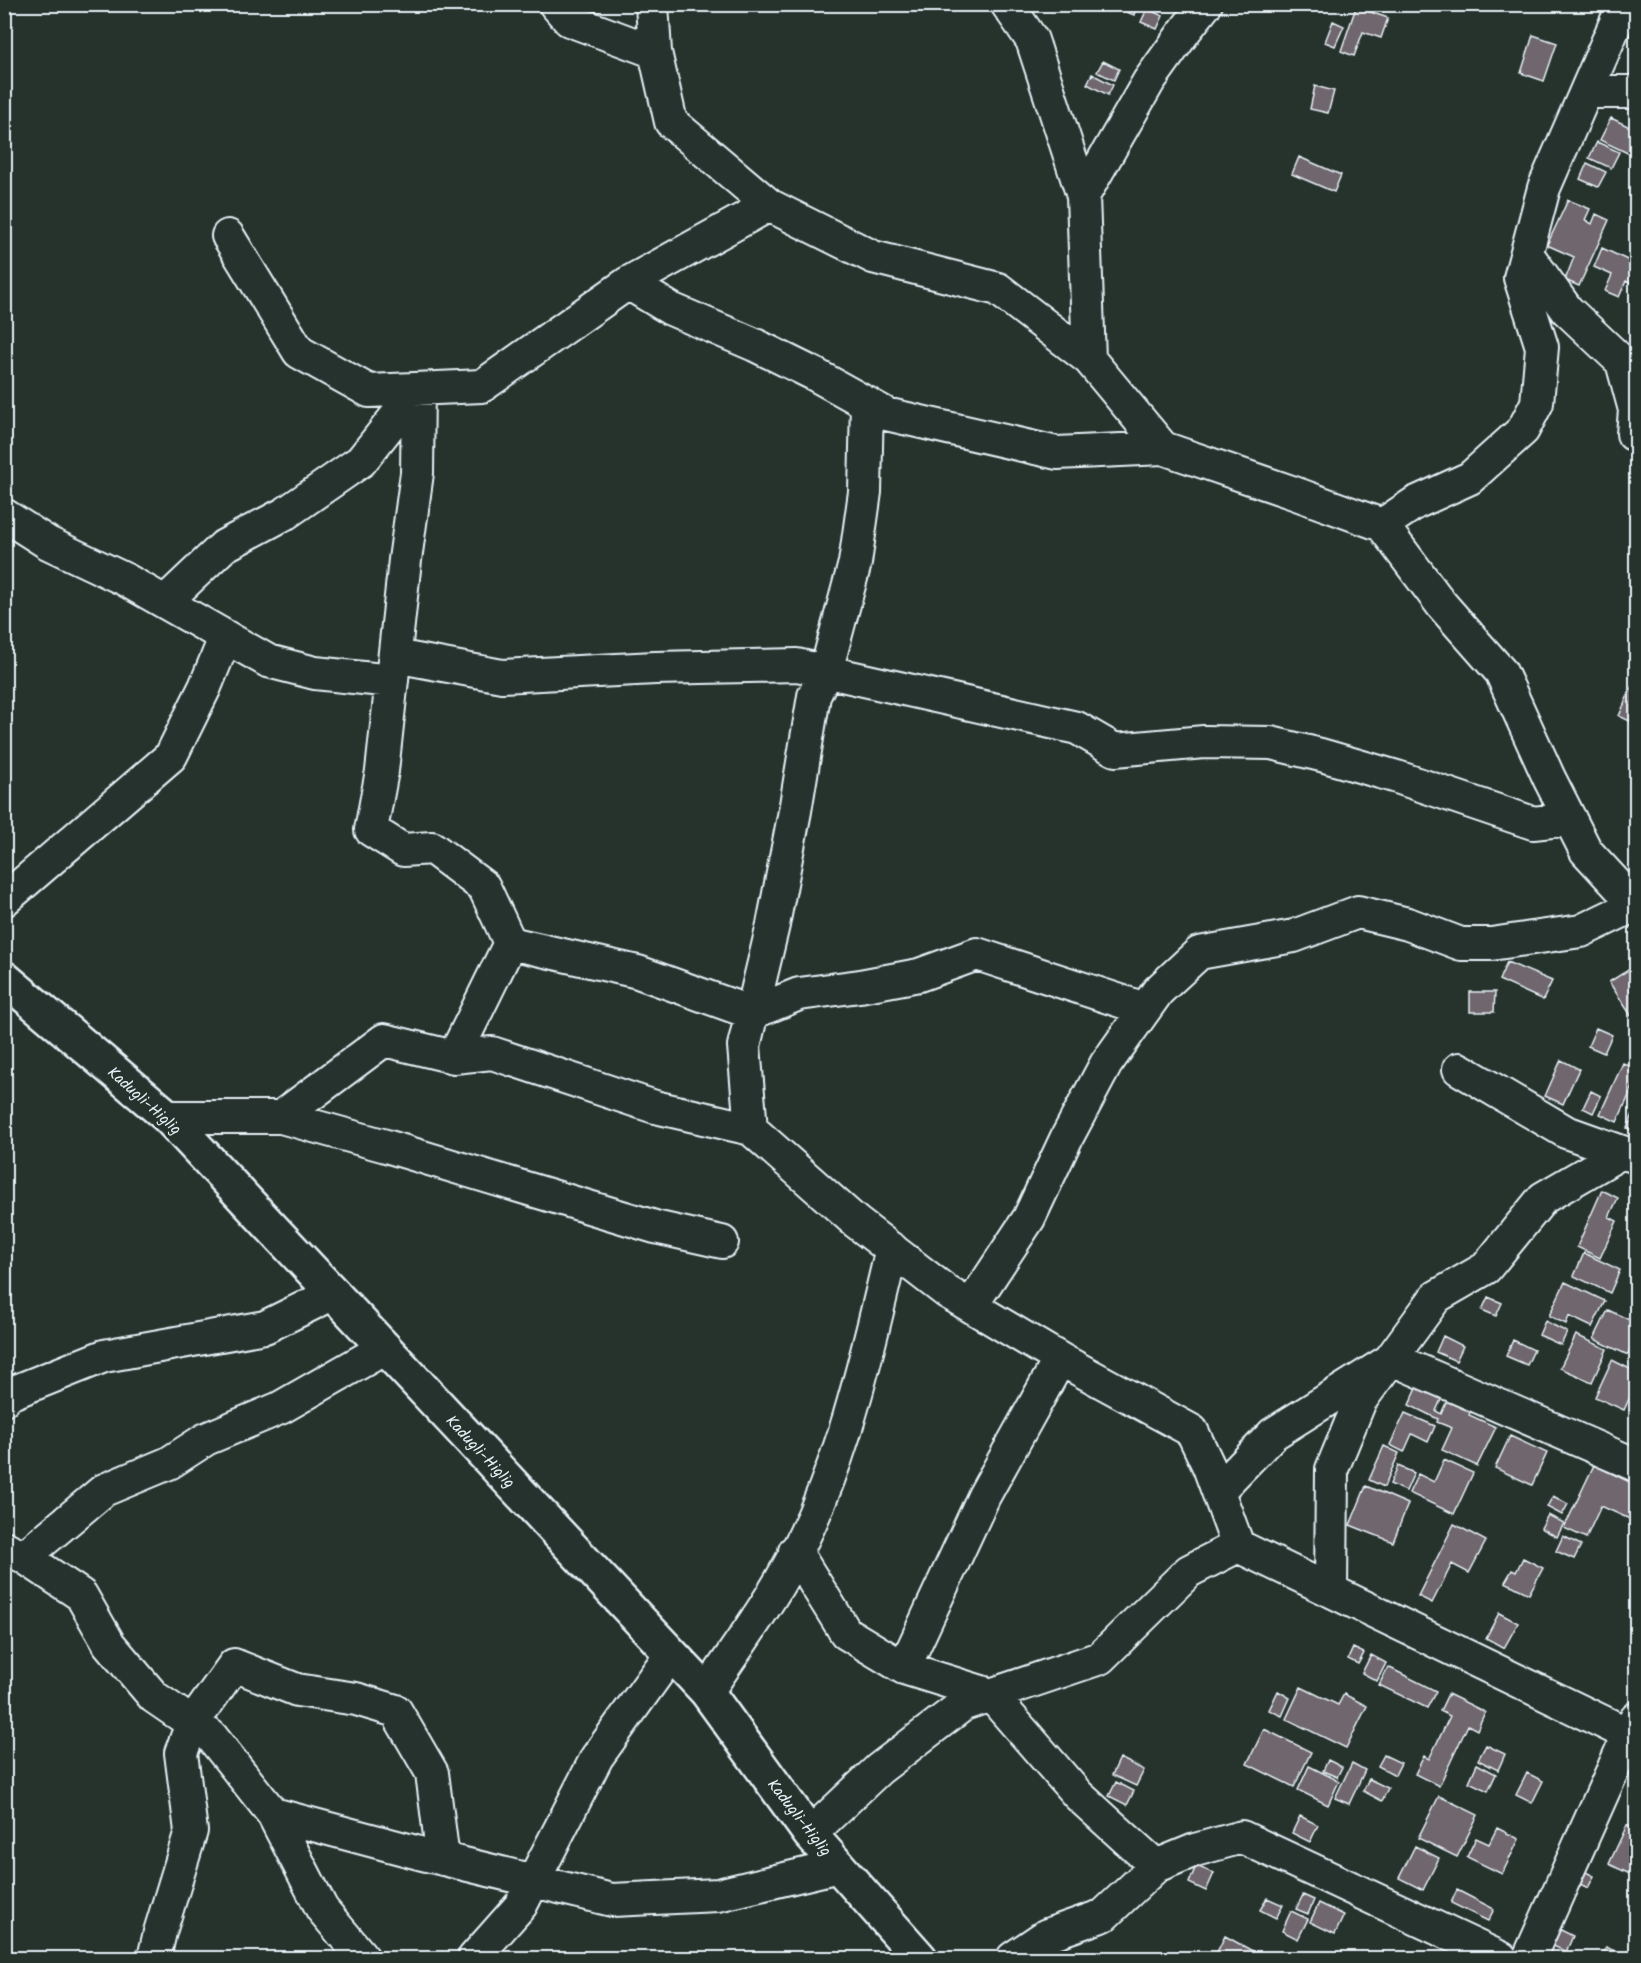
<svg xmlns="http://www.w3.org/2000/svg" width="1641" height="1963" viewBox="0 0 1641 1963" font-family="Kalam,sans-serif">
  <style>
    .building { fill: #70666d; stroke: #e8f1f8; stroke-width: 1.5 }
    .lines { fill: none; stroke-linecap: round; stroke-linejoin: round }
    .minor-casing { stroke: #e8f1f8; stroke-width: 36 }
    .tertiary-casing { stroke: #e8f1f8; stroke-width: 38 }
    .minor { stroke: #26332d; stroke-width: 32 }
    .tertiary { stroke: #26332d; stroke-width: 33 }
    .labels { text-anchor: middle; stroke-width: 6; stroke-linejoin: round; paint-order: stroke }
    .street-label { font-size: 16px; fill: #e8f1f8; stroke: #26332d }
  </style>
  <rect width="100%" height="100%" fill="#26332d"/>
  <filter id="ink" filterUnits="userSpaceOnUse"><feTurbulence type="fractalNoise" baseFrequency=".0167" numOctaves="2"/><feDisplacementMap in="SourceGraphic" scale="12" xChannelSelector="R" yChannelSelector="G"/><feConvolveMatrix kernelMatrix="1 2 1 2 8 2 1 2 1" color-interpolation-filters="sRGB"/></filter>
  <g filter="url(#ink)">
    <!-- building -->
    <path class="building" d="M1107 4H1137L1134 15Z
      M1356 7 1388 18 1381 38 1363 32 1354 56 1341 51Z
      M1147 9 1163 16 1157 29 1141 22Z
      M1636 15V36L1618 28Z
      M1333 21 1344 26 1335 46 1325 42Z
      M1533 35 1557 43 1544 81 1521 73Z
      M1103 61 1119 69 1114 80 1097 72Z
      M1092 74 1113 85 1108 95 1087 84Z
      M1315 86 1334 91 1328 113 1310 109Z
      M1611 118 1636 130V157L1600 140Z
      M1597 142 1619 152 1611 168 1589 158Z
      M1299 157 1341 175 1334 192 1292 174Z
      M1587 163 1606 172 1598 187 1580 179Z
      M1568 200 1590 209 1585 220 1592 224 1596 214 1609 220 1579 286 1565 280 1574 257 1547 245Z
      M1602 248 1636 264V281L1635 285 1626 281 1619 297 1605 291 1612 275 1594 267Z
      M1636 677V724L1619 716Z
      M1507 962 1552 981 1543 1000 1499 980Z
      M1636 965V1019L1634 1020 1609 982Z
      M1470 992H1495L1494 1012H1470Z
      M1596 1028 1612 1035 1604 1053 1588 1046Z
      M1561 1060 1579 1069 1563 1104 1545 1096Z
      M1623 1063 1636 1069V1080L1617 1122 1600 1114Z
      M1591 1091 1601 1096 1593 1113 1583 1108Z
      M1634 1112 1636 1113V1132L1627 1128Z
      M1602 1190 1618 1198 1609 1217 1617 1221 1600 1258 1577 1247Z
      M1584 1253 1620 1270 1610 1293 1574 1276Z
      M1565 1282 1605 1301 1592 1327 1569 1316 1566 1324 1549 1316Z
      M1488 1297 1502 1303 1496 1316 1482 1310Z
      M1608 1310 1636 1323V1336L1628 1355 1594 1339Z
      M1545 1321 1567 1332 1561 1345 1539 1335Z
      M1576 1335 1607 1349 1592 1382 1560 1368Z
      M1443 1336 1463 1346 1456 1361 1436 1352Z
      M1513 1340 1534 1350 1527 1365 1506 1356Z
      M1612 1360 1636 1372V1384L1624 1410 1595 1397Z
      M1419 1383 1443 1395 1436 1411 1441 1414 1450 1394 1474 1405 1469 1415 1496 1427 1477 1466 1442 1450 1452 1428 1437 1422 1438 1419 1409 1405Z
      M1405 1413 1435 1426 1428 1442 1412 1434 1404 1452 1390 1445Z
      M1510 1436 1547 1453 1532 1485 1495 1468Z
      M1384 1446 1399 1453 1384 1487 1369 1480Z
      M1444 1460 1473 1473 1454 1514 1409 1493 1418 1474 1434 1482Z
      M1594 1465 1636 1485V1516L1634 1521 1601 1506 1586 1538 1564 1528Z
      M1398 1466 1414 1473 1406 1491 1390 1484Z
      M1366 1486 1408 1504 1393 1542 1350 1525Z
      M1553 1496 1568 1504 1562 1515 1547 1507Z
      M1548 1515 1564 1523 1557 1537 1541 1528Z
      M1454 1524 1486 1541 1469 1573 1452 1564 1432 1603 1418 1596Z
      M1563 1536 1581 1545 1574 1559 1556 1551Z
      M1523 1558 1543 1568 1529 1594 1505 1582 1512 1570 1516 1572Z
      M1499 1613 1518 1623 1504 1648 1486 1638Z
      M1353 1648 1364 1653 1358 1664 1348 1659Z
      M1371 1655 1386 1663 1377 1681 1362 1673Z
      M1388 1667 1436 1691 1427 1708 1379 1685Z
      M1301 1687 1338 1705 1344 1694 1367 1706 1346 1748 1286 1719Z
      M1278 1691 1290 1698 1282 1716 1269 1710Z
      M1448 1694 1485 1712 1477 1730 1468 1725 1439 1786 1415 1774 1424 1756 1429 1759 1450 1716 1440 1711Z
      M1264 1729 1311 1752 1294 1787 1247 1764Z
      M1486 1745 1505 1754 1498 1770 1478 1760Z
      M1384 1755 1401 1763 1395 1775 1378 1766Z
      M1120 1758 1144 1770 1136 1786 1112 1775Z
      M1328 1760 1342 1767 1337 1777 1323 1771Z
      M1352 1763 1365 1770 1349 1804 1335 1798Z
      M1477 1764 1496 1774 1488 1791 1469 1782Z
      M1309 1766 1339 1781 1328 1805 1298 1790Z
      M1527 1773 1543 1781 1532 1803 1516 1795Z
      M1369 1779 1388 1788 1382 1801 1363 1791Z
      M1116 1782 1134 1791 1127 1805 1109 1796Z
      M1439 1796 1478 1815 1457 1857 1418 1838Z
      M1300 1816 1318 1825 1310 1842 1292 1833Z
      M1627 1825 1636 1830V1877L1609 1864Z
      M1497 1828 1519 1839 1502 1874 1467 1857 1476 1838 1489 1844Z
      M1415 1846 1439 1858 1423 1890 1399 1878Z
      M1196 1866 1214 1873 1206 1891 1189 1883Z
      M1576 1867 1594 1876 1588 1888 1570 1879Z
      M1457 1890 1494 1909 1488 1921 1451 1903Z
      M1303 1895 1314 1900 1308 1914 1296 1909Z
      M1267 1898 1283 1905 1276 1918 1260 1910Z
      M1319 1903 1344 1915 1335 1934 1310 1922Z
      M1291 1911 1308 1919 1298 1939 1282 1931Z
      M1551 1925 1573 1936 1566 1952 1543 1941Z
      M1225 1936 1260 1955 1258 1958H1214Z
      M1606 1947 1627 1957 1632 1948 1636 1950V1958H1601Z"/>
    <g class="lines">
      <!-- minor casing -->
      <g class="minor-casing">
        <path id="minor" d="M555 4 569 20 655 52
          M652 4 655 52 671 122 769 205 873 257 998 289 1089 359 1163 448 1294 493 1382 525 1442 605 1501 672 1549 778 1586 851 1636 905
          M1007 4 1032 40 1083 196
          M1586 92H1636
          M228 236 299 352 369 391 482 386 628 283 769 205
          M1527 254 1567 310 1622 362 1635 410 1633 434 1636 435
          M628 283 671 309 755 345 814 374 886 414 1057 453 1163 448
          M1089 359 1083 196 1149 81 1187 28 1206 4
          M418 389 417 473 405 560 382 771 371 830 403 850 432 848 484 887 510 943 638 972 752 1013 799 994 860 986 919 975 977 954 1145 1009
          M867 403 865 492 855 563 826 671 814 696 795 811 773 925 744 1046 751 1129 856 1222 947 1292 1060 1359 1192 1431 1209 1467 1238 1546 1636 1738
          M4 515 48 543 126 580 268 661 315 673 392 681
          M1382 525 1415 503 1470 478 1523 430 1537 403 1542 347 1520 278 1544 188 1624 4
          M165 602 224 546 286 513 361 461 418 389
          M395 656 502 676 655 668 797 665 1077 728 1115 750 1204 742 1271 743 1321 755 1397 777 1533 823 1570 819
          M4 900 171 756 205 687 225 638
          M454 1057 510 943
          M1459 1069 1566 1132 1636 1157
          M168 1117H281L386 1146 655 1227 722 1242
          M281 1117 384 1040 454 1057 492 1053 655 1107 751 1129
          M971 1306 1029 1218 1066 1139 1106 1064 1158 991 1199 953 1294 936 1358 912 1408 924 1461 944H1491L1581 931 1635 905
          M4 1399 9 1394 104 1356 265 1327 334 1293
          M1218 1491 1273 1434 1392 1359 1636 1465
          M4 1547 24 1557 81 1595 109 1644 154 1697 211 1736 273 1814 322 1909 363 1958
          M795 1551 846 1633 904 1668 991 1695 1078 1795 1156 1866
          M24 1557 104 1490 169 1463 206 1439 280 1408 385 1348
          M1331 1590 1332 1469 1360 1401 1436 1297 1486 1268 1543 1198 1622 1152
          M904 1668 984 1496 1060 1359
          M707 1692C732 1654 760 1617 782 1578 841 1477 865 1362 892 1249
          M273 1814 423 1854 612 1900 718 1895 839 1866
          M810 1834 879 1769 964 1704 1100 1658 1189 1571 1238 1546
          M154 1958 160 1932 191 1831 181 1753 192 1724 234 1665 297 1690 356 1699 396 1711 432 1773 443 1859
          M474 1958 521 1905 597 1757 671 1654
          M1013 1958 1047 1935 1104 1915 1156 1866 1195 1850 1242 1837 1501 1958
          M1529 1958 1636 1718"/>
      </g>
      <!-- tertiary casing -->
      <g class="tertiary-casing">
        <path id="tertiary" d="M4 978 168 1117 707 1692 810 1834 920 1958"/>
      </g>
      <!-- minor -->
      <use href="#minor" class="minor"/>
      <!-- tertiary -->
      <use href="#tertiary" class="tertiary"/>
    </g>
  </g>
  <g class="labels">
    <!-- street labels -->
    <g class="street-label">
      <text transform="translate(145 1100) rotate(42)" y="6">Kadugli-Higlig</text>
      <text transform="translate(481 1451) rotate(47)" y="6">Kadugli-Higlig</text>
      <text transform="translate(800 1817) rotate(52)" y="6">Kadugli-Higlig</text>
    </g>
  </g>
  <!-- margin -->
  <rect width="1641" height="1963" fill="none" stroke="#26332d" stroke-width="24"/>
  <rect x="12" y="12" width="1617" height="1939" fill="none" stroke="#e8f1f8" stroke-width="2" filter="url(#ink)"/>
</svg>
